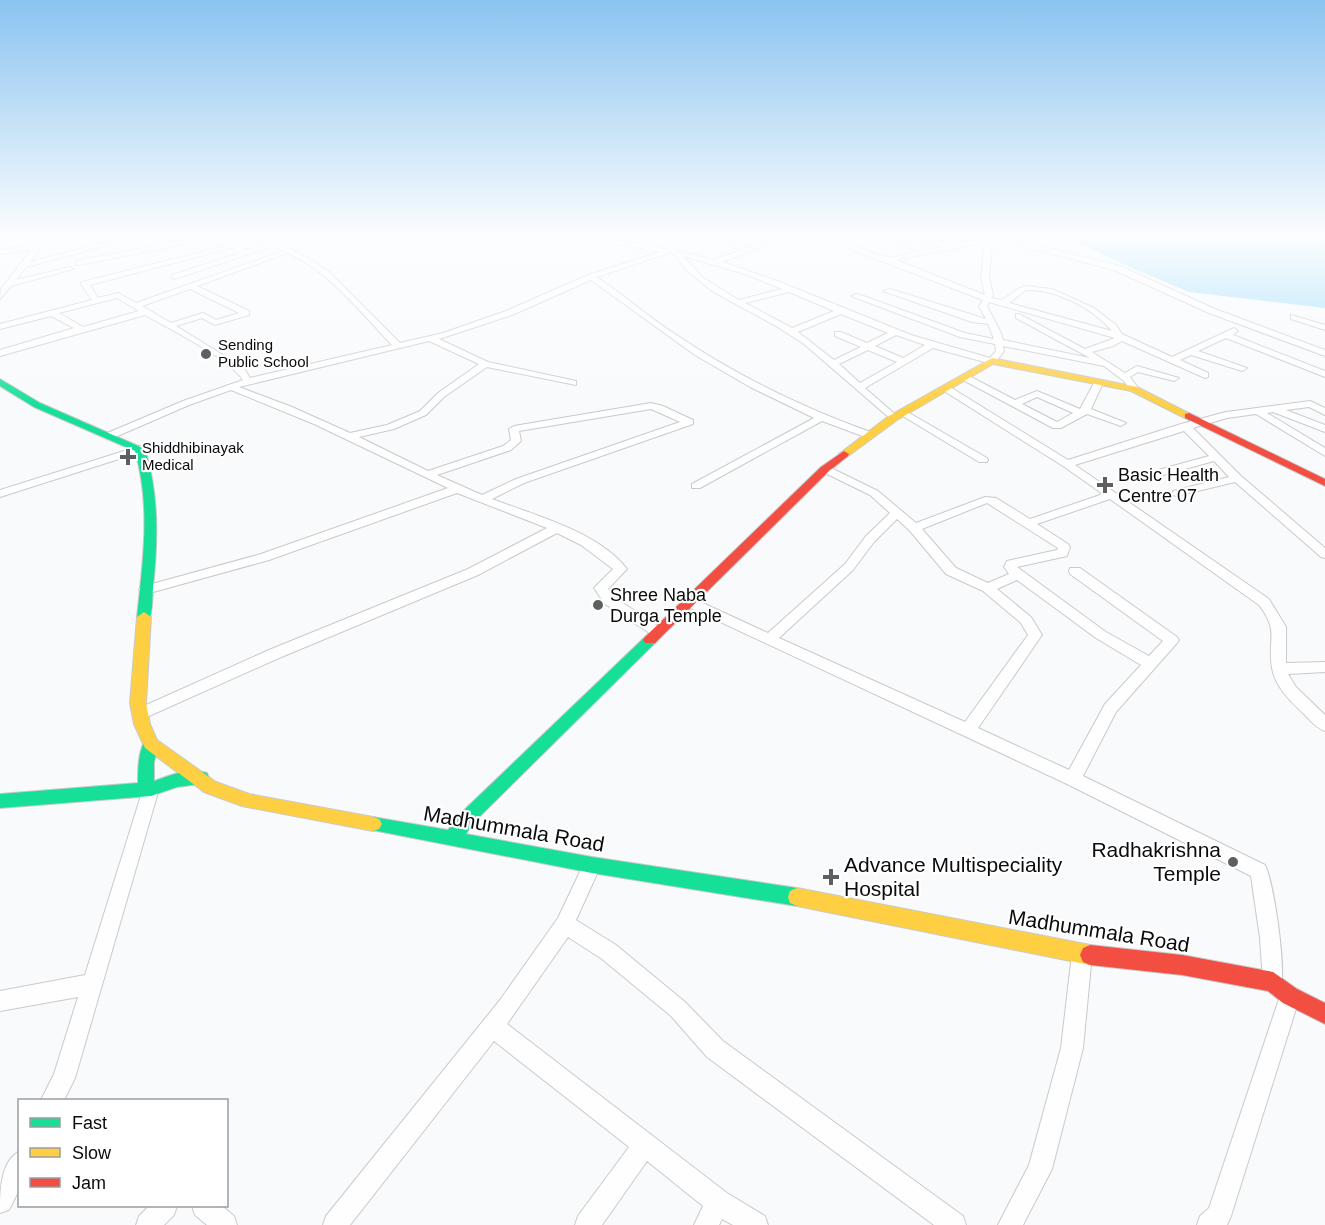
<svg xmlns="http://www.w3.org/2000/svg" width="1325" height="1225" viewBox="0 0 1325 1225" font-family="Arial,sans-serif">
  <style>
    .water { fill: #9eddfd }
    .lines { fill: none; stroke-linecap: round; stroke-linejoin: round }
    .street-casing { stroke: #c8cacb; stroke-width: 2 }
    .fast-casing { stroke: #c8cacb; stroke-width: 2 }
    .slow-casing { stroke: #c8cacb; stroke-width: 2 }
    .jam-casing { stroke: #c8cacb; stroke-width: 2 }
    .street { fill: #fefeff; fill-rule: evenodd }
    .fast { fill: #16e098; fill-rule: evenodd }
    .slow { fill: #ffcf43; fill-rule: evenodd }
    .jam { fill: #f24e42; fill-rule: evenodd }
    .poi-dot { fill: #5e5f60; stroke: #fff; stroke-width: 2 }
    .labels { text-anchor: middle; stroke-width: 4.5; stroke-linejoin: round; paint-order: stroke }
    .far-poi-label { font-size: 15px; fill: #0b0b0c; stroke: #fff; text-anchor: start }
    .poi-label { font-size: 18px; fill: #0b0b0c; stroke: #fff; text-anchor: start }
    .near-street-label { font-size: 21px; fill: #0b0b0c; stroke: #fff }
    .near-poi-label { font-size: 21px; fill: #0b0b0c; stroke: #fff; text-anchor: end }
  </style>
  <rect width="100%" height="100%" fill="#f8fafc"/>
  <!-- water -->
  <path class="water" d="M1062 235H1325V308L1189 292 1125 265Z"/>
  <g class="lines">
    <!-- street casing -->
    <g class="street-casing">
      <path id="street" d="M39 235H45L41 247 30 262 133 235H145L26 267 16 280 70 267 74 269 11 286 0 299 1 289 31 250 0 254V250L34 245Z
        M210 235 247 250 267 244 251 235H260L309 258 329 272 400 343 443 333 506 311 588 275 660 252 569 235H588L666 249 669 243 665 235H671L675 243 673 250 714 260 741 250 703 235H713L747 248 783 235H793L722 262 775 280 911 335 990 358 996 351 995 344 960 337 851 296 858 294 965 333 994 339 988 324 972 322 883 291 890 289 986 319 979 306 983 300 814 235C841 235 861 251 887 257 896 259 910 253 920 251L882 238 867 235H895L892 238 928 250 941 247 910 235H920L950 245 984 238V235H996L1120 266 1215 309 1325 350V356L1209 313 1114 270 991 238 992 246 989 277 993 295 991 298 1002 300 1018 289 1026 286 1052 289 1094 308 1116 325 1122 334 1172 357 1234 328 1238 331 1233 335 1325 371V377L1226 338 1198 351 1247 368 1242 371 1191 355 1180 360 1208 373V377L1205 378 1122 341 1113 346 1092 352 1125 373 1137 366 1179 378 1174 381 1138 372 1130 377 1139 389 1134 392 1131 391 1124 381 1104 366 1003 346 1004 351 995 363 992 364 933 348 865 388 897 416 898 418 893 421 804 344 776 326 712 291 685 269 675 254 669 253 597 277C624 295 648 317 675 334 737 376 803 408 873 433V437H865L822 421 700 488H692V484L814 418 750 387 695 355 591 280 512 315 439 339 488 362 576 381V385L487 367 444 397 426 415 394 429 359 437 428 471 503 446 511 440 509 429 514 426 651 403 663 406 693 420V424L524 483 492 499C534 515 599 532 627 569L608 589 615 598 661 628 663 631 661 634H651L605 604 594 588 613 569 581 545 557 533 478 575 279 658 140 720 135 718 132 714 135 710 269 650 468 569 547 528 457 493 269 560 146 594 141 593 139 590 141 587 261 554 448 488 314 424 231 390 189 405 113 438H105V434L183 401 243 380C229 358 169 329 145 315L0 356V350L74 328 51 316 0 329V324L92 300 81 284 82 282 225 246 210 239 79 265H76V261ZM985 242 981 277 985 295 896 260ZM273 246 283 251 136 303 118 293 98 298 90 285 231 248 240 253 172 275 171 277 175 279ZM288 253C330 272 361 313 392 345L250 378 244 368 176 326 202 318 215 325 249 315V311L197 286ZM683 256 745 274 782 289 739 300 703 278ZM190 289 239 313 216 320 203 313 171 323 142 306ZM1026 290C1056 289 1093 308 1112 331L1009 303ZM789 292 834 311 792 328 745 303ZM117 298 139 311 83 327 59 313ZM989 302 1115 338 1085 349 1019 314H1016V318L1090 358 1003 340 1001 333 987 306ZM841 314 888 333 867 343 841 332H835V336L861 347 834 360 798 332ZM896 335 925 345 903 358 875 346ZM429 341 479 364 438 393 420 411 387 425 350 433 292 407 239 387ZM868 350 897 362 860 383 839 364ZM651 409 680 422 516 479 482 495 437 475 511 450 521 441 519 431Z
        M1291 315 1325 325V330L1291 319Z
        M963 376H969L1015 400 1037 391 1080 409 1095 381H1101L1103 383 1091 409 1126 423 1121 426 1087 414 1061 428H1053L963 380ZM1037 397 1073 413 1057 422 1022 404Z
        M944 387H950L1068 460 1181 424 1226 412 1310 401 1325 408V415L1309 407 1286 410 1325 425V432L1273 412 1267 413 1325 448V456L1256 414 1227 418 1193 428 1241 476 1325 548V558L1321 557 1235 482 1177 496 1173 495V491L1229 477 1214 461 1141 481H1133V477L1209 456 1184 431 1075 465 1269 599 1286 627V663L1325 662V672L1288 674 1296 687 1325 715V731C1316 728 1310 720 1303 713 1290 701 1275 686 1272 668 1267 640 1280 632 1259 605L1110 499 1037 524 1068 544 1070 547 1067 556 1017 567 1106 632 1149 656 1163 641 1070 574 1069 571 1070 568H1080L1177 637 1179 640 1177 643 1116 712 1083 776 1265 865C1274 884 1287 972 1280 989L1273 992 1266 989 1263 982 1260 938 1251 876 1067 784 684 605 682 602 689 598 694 599 768 633 845 564 866 536 890 513 870 495 821 471V467H829L878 491 916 523 985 497 996 498 1030 519 1103 494 1063 466 944 391ZM987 503 1058 548 1057 550 1007 561 1004 567 1009 574 988 583 956 568 922 529ZM897 519 910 531 946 574 983 591 1021 623 1028 635 965 722 779 638 853 570 874 542ZM1017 580 1096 638 1141 665 1105 704 1069 770 978 728 1042 635 1031 617 997 589Z
        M904 410 987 458 988 460 987 462H979L901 415V411Z
        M140 446 144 447V451L0 497V490Z
        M151 782 157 784 159 789 75 1078 64 1100H41L54 1074 78 997 0 1011V991L85 975 143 789 145 784Z
        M592 857 598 859 601 865 576 920 616 945 685 1002 723 1041 963 1216 966 1225H934L707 1057 671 1016 602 959 568 937 507 1024 727 1193 765 1216 768 1225H733L722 1219 719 1225H694L703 1206 647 1161 602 1225H575L578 1216 629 1147 494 1041 350 1225H323L326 1216 500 1000 558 918 586 859Z
        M1082 944 1089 947 1092 954 1083 1048 1052 1169 1023 1225H998L1029 1165 1061 1048 1072 954 1075 947Z
        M1290 986 1297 989 1300 996 1231 1216 1227 1225H1197L1200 1216 1209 1208 1280 996 1283 989Z
        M20 1151V1188L9 1210 0 1213C0 1192 0 1161 20 1151Z
        M149 1206H177L174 1215 164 1225H136L139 1216Z
        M192 1206H222L234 1216 237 1225H207L195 1215Z"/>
    </g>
    <!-- fast casing -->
    <g class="fast-casing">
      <path id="fast" d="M0 379 40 403 145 449C159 495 158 540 153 588 152 598 153 611 149 620H139L137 617C143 561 151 506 135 451L34 407 0 386Z
        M650 635 655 637 657 640 655 643 472 824 466 834 592 857 797 888 804 891 806 897 804 903 797 906 592 873 367 829 364 824 367 819 373 817 448 830 460 814 645 637Z
        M151 738 157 740 159 744 154 762V781C170 775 190 767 207 773L209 778 207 783 177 787 151 796 0 808V794L138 783C138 768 138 754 145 740Z"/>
    </g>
    <!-- slow casing -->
    <g class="slow-casing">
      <path id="slow" d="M992 358 1137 387 1194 416 1193 418H1185L1131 391 993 364 897 420 848 456H840L839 454 889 416Z
        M144 612 151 617 146 703 150 724 157 740 216 782 249 794 373 817 379 819 382 824 379 829 373 831 242 806 204 792 145 748 134 724 130 703 137 617Z
        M797 888 1090 945 1097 948 1100 955 1097 962 1090 965 797 906 790 903 788 897 790 891Z"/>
    </g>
    <!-- jam casing -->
    <g class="jam-casing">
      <path id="jam" d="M1189 413 1325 479V486L1185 418V414Z
        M844 451 849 454 848 456 829 471 655 643H645L643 640 645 637 821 467Z
        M1090 945 1182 955 1273 972 1297 989 1325 1003V1024L1283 1003 1268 991 1182 975 1090 965 1083 962 1080 955 1083 948Z"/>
    </g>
    <!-- street -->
    <use href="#street" class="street"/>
    <!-- fast -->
    <use href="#fast" class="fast"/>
    <!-- slow -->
    <use href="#slow" class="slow"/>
    <!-- jam -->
    <use href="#jam" class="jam"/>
  </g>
  <!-- sky -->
  <linearGradient id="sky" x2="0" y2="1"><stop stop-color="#8ac4f0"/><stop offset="0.58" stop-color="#fcfdfe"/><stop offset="1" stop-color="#fcfdfe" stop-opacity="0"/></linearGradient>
  <rect width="1325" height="407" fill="url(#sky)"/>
  <!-- markers -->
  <g class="poi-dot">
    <circle cx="206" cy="354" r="6"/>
    <path d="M125 448h6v6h6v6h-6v6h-6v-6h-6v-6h6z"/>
    <path d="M1102 476h6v6h6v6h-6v6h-6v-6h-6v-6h6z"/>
    <circle cx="598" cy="605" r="6"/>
    <circle cx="1233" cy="862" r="6"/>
    <path d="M828 868h6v6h6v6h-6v6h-6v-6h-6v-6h6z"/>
  </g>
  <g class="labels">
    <!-- far-poi labels -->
    <g class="far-poi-label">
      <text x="218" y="350">Sending<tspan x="218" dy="17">Public School</tspan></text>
      <text x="142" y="453">Shiddhibinayak<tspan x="142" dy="17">Medical</tspan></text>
    </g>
    <!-- poi labels -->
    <g class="poi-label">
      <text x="1118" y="481">Basic Health<tspan x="1118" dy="21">Centre 07</tspan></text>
      <text x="610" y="601">Shree Naba<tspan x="610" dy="21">Durga Temple</tspan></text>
    </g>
    <!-- near-street labels -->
    <g class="near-street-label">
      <text transform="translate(514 829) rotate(10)" y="7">Madhummala Road</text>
      <text transform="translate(1099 931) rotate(9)" y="7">Madhummala Road</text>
    </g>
    <!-- near-poi labels -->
    <g class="near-poi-label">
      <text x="1221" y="857">Radhakrishna<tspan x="1221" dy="24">Temple</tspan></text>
      <text x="844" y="872" text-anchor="start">Advance Multispeciality<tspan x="844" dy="24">Hospital</tspan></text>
    </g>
  </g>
  <!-- legend -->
  <rect x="18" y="1099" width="210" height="108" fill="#ffffff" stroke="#9d9d9e" stroke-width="1.5"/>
  <rect x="30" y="1118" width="30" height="9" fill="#16e098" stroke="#9d9d9e" stroke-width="1.5"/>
  <text x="72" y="1129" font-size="18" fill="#0b0b0c">Fast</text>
  <rect x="30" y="1148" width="30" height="9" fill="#ffcf43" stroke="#9d9d9e" stroke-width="1.5"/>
  <text x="72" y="1159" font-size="18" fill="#0b0b0c">Slow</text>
  <rect x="30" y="1178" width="30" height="9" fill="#f24e42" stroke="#9d9d9e" stroke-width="1.5"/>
  <text x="72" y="1189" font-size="18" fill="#0b0b0c">Jam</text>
</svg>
